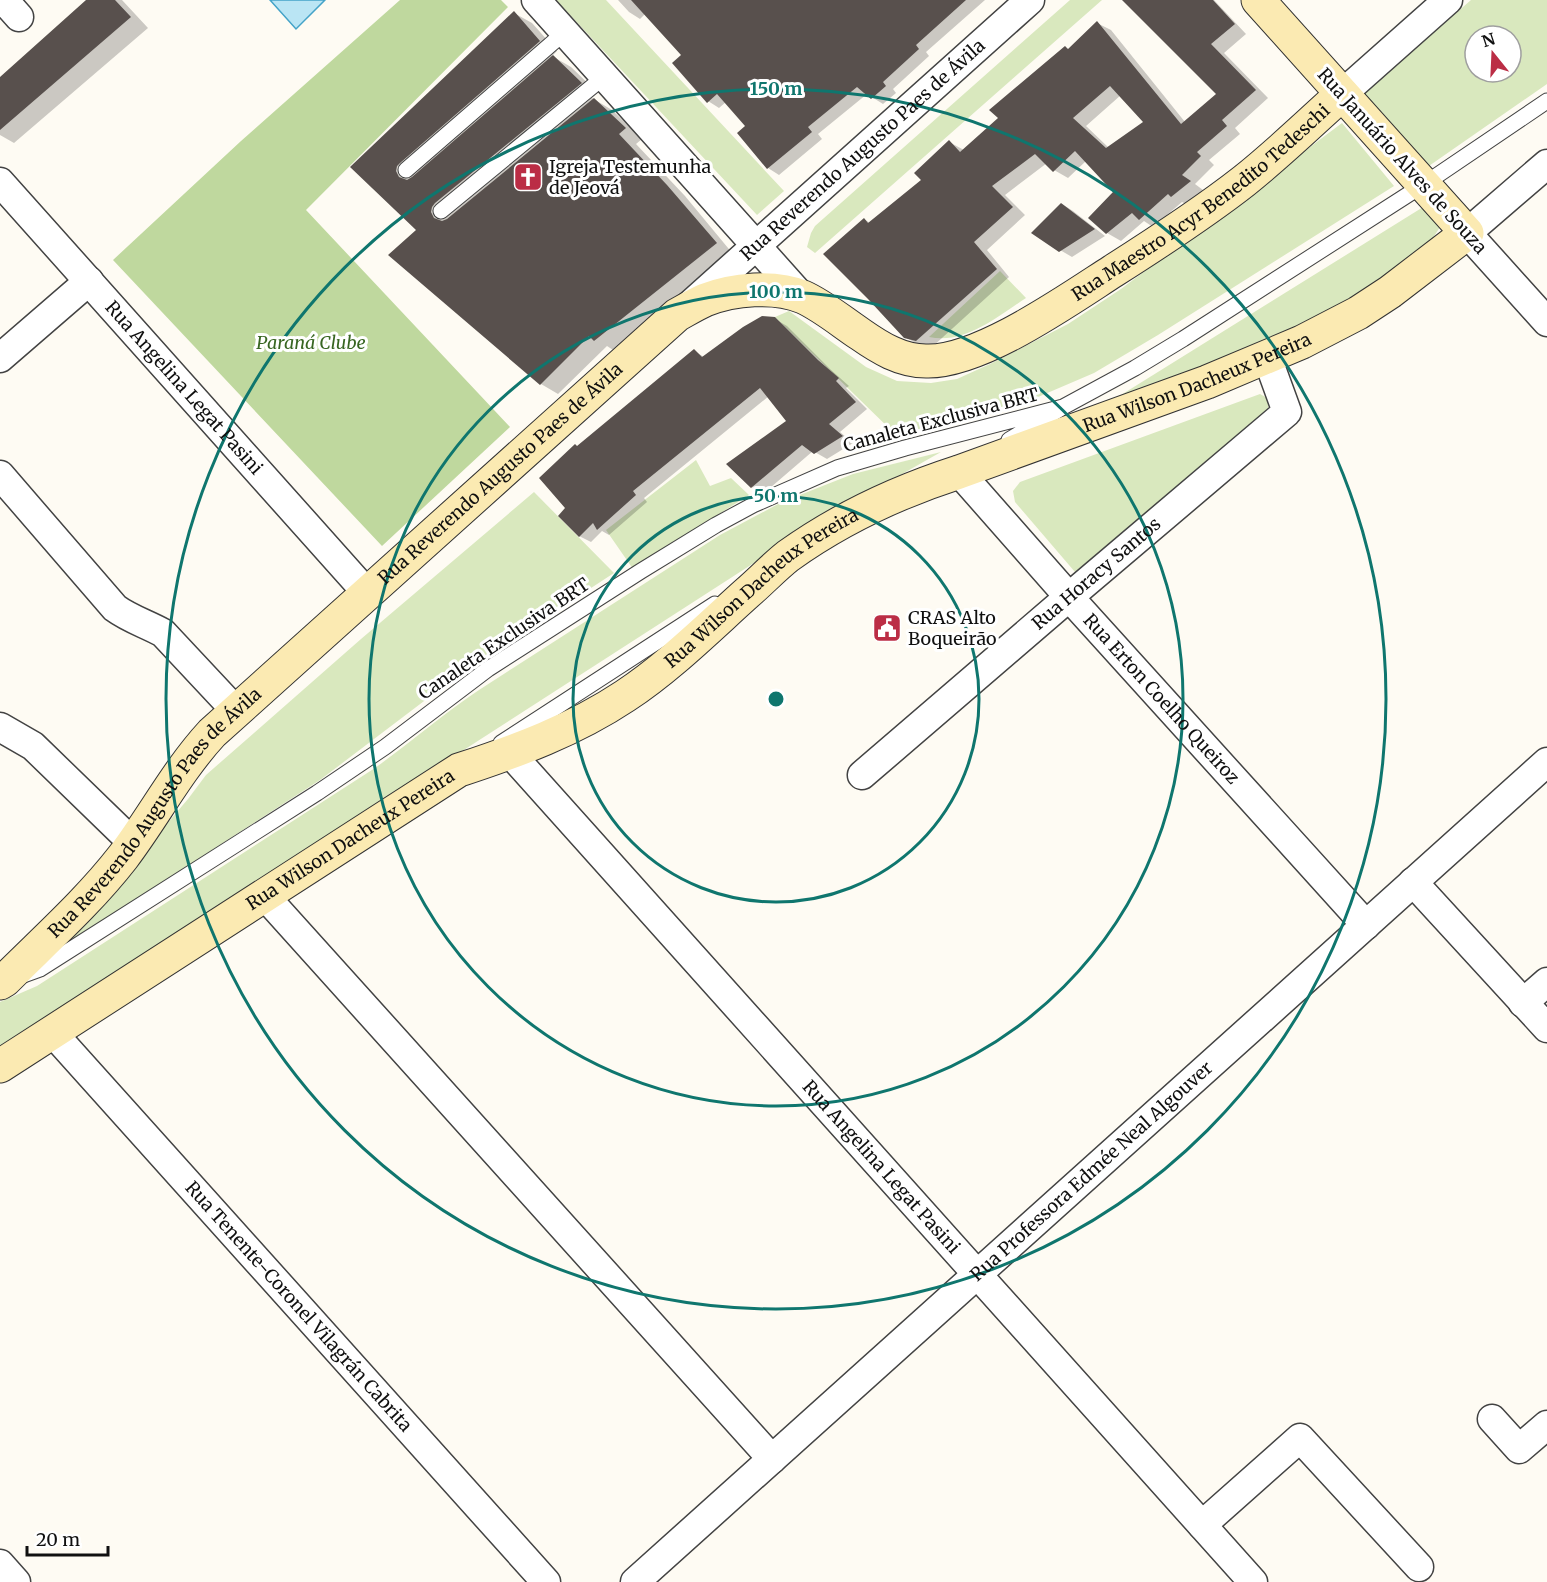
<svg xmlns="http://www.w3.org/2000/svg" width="1547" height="1582" viewBox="0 0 1547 1582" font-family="Merriweather,serif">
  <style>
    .green { fill: #d9e8be; fill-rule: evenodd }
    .forest { fill: #bfd89e }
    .water { fill: #bae5f4; stroke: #44a3c8; stroke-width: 1.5 }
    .shadow { fill: #0003; fill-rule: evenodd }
    .building { fill: #58504d; fill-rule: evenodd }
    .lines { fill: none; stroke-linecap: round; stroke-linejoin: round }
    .lane-casing { stroke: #434343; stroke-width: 17 }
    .street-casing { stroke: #434343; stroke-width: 31 }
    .secondary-casing { stroke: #323232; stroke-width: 35 }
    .lane { stroke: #fff; stroke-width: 15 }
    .street { stroke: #fff; stroke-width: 28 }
    .secondary { stroke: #fbeab2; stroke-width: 33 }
    .ring { fill: none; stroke: #0f766e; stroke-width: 3 }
    .labels { text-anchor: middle; stroke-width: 6; stroke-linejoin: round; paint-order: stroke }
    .street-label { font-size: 18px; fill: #101010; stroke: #fff }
    .poi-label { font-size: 18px; fill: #101010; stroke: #fff; text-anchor: start }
    .park-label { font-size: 18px; font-style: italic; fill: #386622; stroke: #fff }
    .centre { fill: #0f766e; stroke: #fff; stroke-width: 3 }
    .ring-label { font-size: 18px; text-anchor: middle; font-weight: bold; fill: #0f766e; stroke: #fff; stroke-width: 6; stroke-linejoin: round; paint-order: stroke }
  </style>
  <rect width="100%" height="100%" fill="#fefbf3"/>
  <!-- green -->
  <path class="green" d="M556 0H606L784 191 757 215Z
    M1070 0H1102L815 253 807 247 811 233 815 226Z
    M1471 0H1547V84L1426 168 1360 97ZM1475 36H1511V72H1475Z
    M1342 123 1394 186 1158 335 1094 373 1024 403 896 435 775 317 789 311 866 367 897 381 931 383 957 379 990 364 1068 324 1121 289Z
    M1428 204 1442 224 1429 244 1412 262 1328 312 1084 418Z
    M1000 271 1026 298C998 316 965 345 929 337Z
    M1260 394 1269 399 1268 409 1075 572 1015 502 1013 491 1020 482Z
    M941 452 819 521 0 1049V1002L37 986 375 768C410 743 443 714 479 690L720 535 782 502 853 474Z
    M696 460 710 486 731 478 749 495 633 569 606 530Z
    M534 492 614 573 461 673 320 780 61 948 188 799 206 775 361 639Z"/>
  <!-- forest -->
  <path class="forest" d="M400 0H501L508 7 306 210 510 427 382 546 113 260 241 141Z"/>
  <!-- water -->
  <path class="water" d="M270 0H325L296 29Z"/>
  <!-- shadow -->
  <path class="shadow" d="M89 0H122L148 28 14 143 0 135V79Z
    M618 0H985L926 52 929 56 893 89 896 93 883 104 867 94 818 134 822 139 779 175 768 168 747 127 726 102 719 108 708 101 684 55 645 14 640 19 629 12Z
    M1128 0H1214L1246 34 1224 53 1268 98 1235 128 1240 134 1209 160 1214 165 1195 184 1203 190 1186 204 1182 202 1153 227 1144 221 1121 241 1107 233 1090 218 1115 192 1086 161 1068 178 1054 170 1047 163 1005 195 1025 215 987 250 1009 277 931 348 919 345 905 337 864 219 870 223 923 180 949 142 964 150 1000 118 1097 23 1111 30 1185 122 1218 94ZM1121 95 1145 122 1109 148 1086 126Z
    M514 13 532 23 557 51 552 56 571 67 598 93 592 98 612 110 642 139 636 144 685 196 733 254 613 350 607 346 558 394 541 384 419 230 352 167Z
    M1062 204 1073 211 1105 236 1072 257 1060 250Z
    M775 319 787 326 830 369 849 386 846 388 867 409 840 432 853 443 827 459 813 451 763 494 752 487 788 421 769 396 644 498 647 502 609 535 602 531 591 542 579 536 567 508 577 447 694 351 704 357Z"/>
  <!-- building -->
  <path class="building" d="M86 0H115L131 17 0 130V77Z
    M631 0H966L916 45 919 49 883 82 886 86 871 99 857 87 808 127 812 132 767 169 737 133 745 126 717 94 707 103 672 63 681 55Z
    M1122 0H1213L1235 24 1211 44 1256 90 1222 120 1227 126 1197 152 1201 156 1182 175 1191 181 1171 197 1168 194 1139 220 1132 213 1106 234 1088 218 1113 192 1075 151 1053 172 1035 154 992 186 1013 207 974 242 997 269 916 341 904 338 868 299 823 254 864 218 868 223 921 180 914 173 949 140 960 152 998 118 989 110 1065 46 1068 49 1097 21 1181 124 1216 94ZM1110 86 1143 122 1106 148 1073 118Z
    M514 11 540 41 400 163 397 166 396 171 399 177 407 180 412 177 553 55 582 83 435 203 432 207 431 212 434 218 442 221 447 219 594 98 626 128 619 134 667 185 717 243 594 341 589 336 540 385 388 255 416 230 350 167Z
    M1061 203 1095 229 1059 252 1031 233Z
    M762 316 775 317 818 360 839 378 836 381 856 402 829 424 843 436 814 454 802 445 751 488 726 464 786 421 760 388 633 491 636 495 597 530 593 523 579 537 558 516 565 508 539 478 575 444 577 446 694 349 702 357 743 327Z"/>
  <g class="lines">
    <!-- lane casing -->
    <g class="lane-casing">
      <path id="lane" d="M406 170 565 32
        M441 211 605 76
        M1009 440 1063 407 1135 368 1183 339 1423 185 1547 101
        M501 743 715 604
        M18 977 40 969 317 793 385 747 488 669 641 571 716 525 753 505 837 468 905 448 1063 407"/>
    </g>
    <!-- street casing -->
    <g class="street-casing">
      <g id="street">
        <path d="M4 0 19 17"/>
        <path d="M536 0 802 297"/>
        <path d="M1342 94 1448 0"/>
        <path d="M1547 164 1467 233 1547 322"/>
        <path id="s1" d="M0 182 367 593"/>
        <path id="s2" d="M690 305 1030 0"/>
        <path d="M0 358 89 281"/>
        <path id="s3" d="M959 472 1069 597 1366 925"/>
        <path d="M0 475 115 608C130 619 147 624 163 633L236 711"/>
        <path d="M0 727 33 746 133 843"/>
        <path id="s4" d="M510 753 1253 1582"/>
        <path id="s5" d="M862 775 1069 597 1287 412 1267 357"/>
        <path d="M1413 882 1547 1028"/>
        <path d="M264 895 772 1459"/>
        <path d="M1523 1003 1547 982"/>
        <path id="s6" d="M52 1032 546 1582"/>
        <path d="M1492 1419 1519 1449 1547 1425"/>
        <path d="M1202 1525 1300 1438 1419 1567"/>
        <path d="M0 1564 16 1582"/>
        <path id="s7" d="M635 1582 1547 762"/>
      </g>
    </g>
    <!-- secondary casing -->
    <g class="secondary-casing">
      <g id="secondary">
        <path id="s8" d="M0 983 5 980C45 940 88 902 123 857 154 816 177 771 212 733L677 315C686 310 696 304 705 300 733 289 775 285 803 297 823 306 842 322 860 334 880 348 901 361 926 361 979 363 1068 300 1113 271 1157 243 1202 214 1244 181 1278 154 1310 123 1342 94"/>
        <path id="s9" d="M0 1066 459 770C517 751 574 730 625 696 669 667 708 628 747 593 761 581 774 567 788 556 841 518 897 492 959 472L1207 382 1302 342 1358 313 1390 292 1467 233 1258 0"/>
      </g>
    </g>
    <!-- lane -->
    <use href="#lane" class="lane"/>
    <!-- street -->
    <use href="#street" class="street"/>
    <!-- secondary -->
    <use href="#secondary" class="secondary"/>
  </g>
  <!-- distance rings -->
  <g class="ring">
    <circle cx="776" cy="699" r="203"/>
    <circle cx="776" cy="699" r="407"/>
    <circle cx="776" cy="699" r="610"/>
  </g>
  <!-- icons -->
  <defs>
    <g id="church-square" transform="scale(1.5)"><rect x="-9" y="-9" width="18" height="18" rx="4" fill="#bb2d45" stroke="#fff"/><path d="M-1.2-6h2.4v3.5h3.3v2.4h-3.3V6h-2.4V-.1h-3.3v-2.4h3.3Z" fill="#fff"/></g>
    <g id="civic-square" transform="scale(1.5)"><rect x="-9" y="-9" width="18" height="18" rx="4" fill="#bb2d45" stroke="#fff"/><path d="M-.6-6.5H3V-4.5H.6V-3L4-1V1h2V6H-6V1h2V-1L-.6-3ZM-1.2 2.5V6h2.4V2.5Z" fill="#fff"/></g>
  </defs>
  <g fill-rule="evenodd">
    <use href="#church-square" x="528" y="177"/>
    <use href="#civic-square" x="887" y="628"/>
  </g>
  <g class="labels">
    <!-- street labels -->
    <g class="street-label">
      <text dy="6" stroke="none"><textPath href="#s2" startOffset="232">Rua Reverendo Augusto Paes de Ávila</textPath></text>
      <text transform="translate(1402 161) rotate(48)" y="6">Rua Januário Alves de Souza</text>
      <text dy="6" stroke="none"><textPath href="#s8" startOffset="1548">Rua Maestro Acyr Benedito Tedeschi</textPath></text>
      <text dy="6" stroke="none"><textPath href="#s9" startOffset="1389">Rua Wilson Dacheux Pereira</textPath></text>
      <text dy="6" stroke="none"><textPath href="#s1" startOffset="276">Rua Angelina Legat Pasini</textPath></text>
      <text transform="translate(941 420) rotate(-15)" y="6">Canaleta Exclusiva BRT</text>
      <text dy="6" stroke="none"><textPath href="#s8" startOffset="717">Rua Reverendo Augusto Paes de Ávila</textPath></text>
      <text dy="6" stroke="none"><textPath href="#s5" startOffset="309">Rua Horacy Santos</textPath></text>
      <text dy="6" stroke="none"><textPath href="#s9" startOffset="903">Rua Wilson Dacheux Pereira</textPath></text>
      <text transform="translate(504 639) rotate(-34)" y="6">Canaleta Exclusiva BRT</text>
      <text dy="6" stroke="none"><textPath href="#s3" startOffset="304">Rua Erton Coelho Queiroz</textPath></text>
      <text dy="6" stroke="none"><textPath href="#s8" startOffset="231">Rua Reverendo Augusto Paes de Ávila</textPath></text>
      <text dy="6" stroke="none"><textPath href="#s9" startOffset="417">Rua Wilson Dacheux Pereira</textPath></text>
      <text dy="6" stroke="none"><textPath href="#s4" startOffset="556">Rua Angelina Legat Pasini</textPath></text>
      <text dy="6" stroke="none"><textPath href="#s7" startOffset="614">Rua Professora Edmée Neal Algouver</textPath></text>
      <text dy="6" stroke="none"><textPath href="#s6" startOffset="369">Rua Tenente-Coronel Vilagrán Cabrita</textPath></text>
    </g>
    <!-- poi labels -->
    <g class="poi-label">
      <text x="549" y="173">Igreja Testemunha<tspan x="549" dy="21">de Jeová</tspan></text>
      <text x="908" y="624">CRAS Alto<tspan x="908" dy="21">Boqueirão</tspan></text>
    </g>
    <!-- park labels -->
    <g class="park-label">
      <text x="311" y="349">Paraná Clube</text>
    </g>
  </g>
  <circle cx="776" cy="699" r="9" class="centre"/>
  <g class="ring-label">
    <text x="776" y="95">150 m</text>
    <text x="776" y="298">100 m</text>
    <text x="776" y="502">50 m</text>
  </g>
  <!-- north arrow -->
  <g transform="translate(1493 54) rotate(342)"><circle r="28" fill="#ffffff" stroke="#9f9f9f" stroke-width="1.5"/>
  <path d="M0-4.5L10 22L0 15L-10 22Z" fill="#bb2d45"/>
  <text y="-9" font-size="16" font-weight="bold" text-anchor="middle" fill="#101010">N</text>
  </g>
  <!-- scale -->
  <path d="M27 1546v9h81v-9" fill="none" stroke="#101010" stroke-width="3"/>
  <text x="36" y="1546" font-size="18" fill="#101010" stroke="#ffffff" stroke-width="4.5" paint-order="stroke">20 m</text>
</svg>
